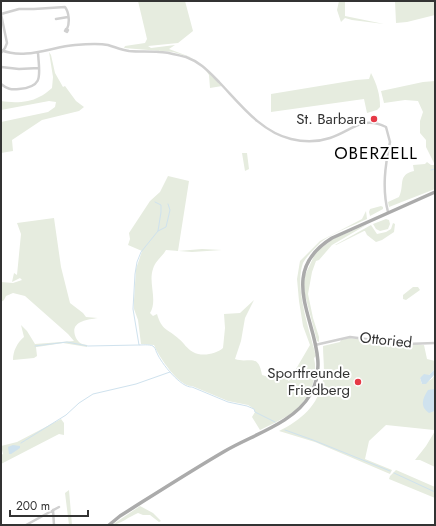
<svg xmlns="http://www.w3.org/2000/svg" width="436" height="526" viewBox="0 0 436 526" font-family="Jost,sans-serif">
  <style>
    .green { fill: #e6ecdf }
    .water { fill: #cfe2ee }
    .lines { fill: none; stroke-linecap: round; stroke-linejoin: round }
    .stream { stroke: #cfe2ee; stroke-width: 1 }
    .street { stroke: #d0d0d0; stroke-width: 2.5 }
    .primary { stroke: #ababab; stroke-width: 3.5 }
    .poi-dot { fill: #e63946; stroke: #fff; stroke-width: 1.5 }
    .labels { text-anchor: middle; stroke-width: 4; stroke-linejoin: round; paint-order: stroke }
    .poi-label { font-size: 15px; fill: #333; stroke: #fff; text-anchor: end }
    .street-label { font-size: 15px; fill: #333; stroke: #fff }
    .quarter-label { font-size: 17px; letter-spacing: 1px; fill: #000; stroke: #fff }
  </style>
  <rect width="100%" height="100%" fill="#fff"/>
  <!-- green -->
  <path class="green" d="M138 1H185L193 31 178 43 148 46 151 48 175 45 169 49 193 58 173 52 124 48 125 46 145 43 147 39Z
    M339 1H345V16L384 24 352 20 345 18 341 22 337 10Z
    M395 1H435V15L407 22 396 23Z
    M49 52 51 55 55 73 63 87 65 86 76 101 84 107 79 111 42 120 12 140 13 151 1 153V122L48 112 55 107 56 102 49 101 1 110V101C12 103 29 103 39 97 44 95 48 91 52 88L53 77Z
    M205 69 222 86 210 88 209 75Z
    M371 73C377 85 380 94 380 107L377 110 367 113 364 99 271 112V94L356 80 369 79Z
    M435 81V189L389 207 388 202 399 197C405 185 397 175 414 171L413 165 425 164 427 162 431 165H435L426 147V140L420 133V121L423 112 418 101 405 100 384 103 381 91 423 82Z
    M242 153H247L249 169 245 171Z
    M168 176 189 181 178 251 202 249 222 250 192 252 166 250C162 257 155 261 153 269 148 283 158 300 150 313L153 316 157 314C162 331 167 328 179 339 184 343 187 349 193 352 202 357 216 354 223 348L225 328 224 314 240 313 254 300 245 318 241 341 235 359C249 364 258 352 262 375L269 377 283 376 289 381 310 345 303 326 299 301 297 279 300 261 320 241 362 219 366 211 367 219C352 226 334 232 321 242 315 248 307 256 303 263 294 287 310 332 316 356L314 358C319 379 308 401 291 414 281 420 270 425 260 430L252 417 255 412 254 409 248 405 228 401 192 386C179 387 159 357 154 345L141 344 138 320 134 309V301L136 269 142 251 128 245 130 239 129 233 150 201 160 192Z
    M381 206 383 207V209L370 216 369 212 370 209Z
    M54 218 61 267 70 303 83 313 86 317 98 318C85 320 69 322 76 338 79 343 81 344 87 345V347L63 343 37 347H36L37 356 34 358 13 360C13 351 17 343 24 337L21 325 27 331 35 344 74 341 68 334 25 296 13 293 6 296 4 300 1 302V282L13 283 22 280 20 278 12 282 14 273 17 275 21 234 17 223Z
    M386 219 389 220 390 224 388 229 380 231 376 229 373 224Z
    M393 223 395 224 394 232 382 240 376 242 367 235 365 231H364L336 245H335L371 225 377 234 386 232 391 229Z
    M368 224 332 245 319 260 316 261 312 272 308 294 313 318 319 337V342L317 341 305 295 304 283 305 275 316 252 333 239Z
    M413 287H418L420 290 406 300 403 299V295Z
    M349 338 396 343 424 345 427 359 435 361V373L434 370 429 375 420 378 422 384 432 379 435 374V390L434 389 429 412 435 411 434 430 386 425 369 441 365 459 392 470 390 474 315 442 279 431C300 421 319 405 323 380 325 369 323 357 323 346L340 342 341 340Z
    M61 419 64 423V435L59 434 1 464V455L3 454 1 446 17 442Z
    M435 431V467L420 460H415L426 446Z
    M396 470 435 487V498L389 479 390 476Z
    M69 490 72 525H69L65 493Z
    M140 506 153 513 161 521 159 522 150 515H143L138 513C130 516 119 525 112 525Z"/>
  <!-- water -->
  <path class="water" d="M434 370 435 374 426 384H422L420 378 424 374 429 375Z
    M434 389 435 390V411L429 413C419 406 423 398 428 390Z
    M13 445 20 446V448L11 454H9L8 447Z"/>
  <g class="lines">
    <!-- stream -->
    <path class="stream" d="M431 170 435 169
      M155 202 161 205V212L158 231 141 252 137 262 135 274 133 309 139 345C144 345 152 344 154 347 156 349 156 352 157 353 161 363 181 388 192 387L228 402 247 406 254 409 255 412 275 422
      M158 231 166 227 170 210 168 204
      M35 346 67 342 88 346 139 345
      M285 430 313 440 390 471
      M21 443 66 415 79 403 93 394 136 384 170 372
      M394 473 435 492"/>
    <!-- street -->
    <path class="street" d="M1 14 19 9H34L65 7C69 12 70 23 67 29
      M56 19 68 17
      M66 29 68 30 67 32 65 31Z
      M1 50C25 60 51 47 75 45 86 44 98 43 108 45 115 47 122 50 129 51 139 52 149 51 159 52 168 52 177 55 186 57 200 62 208 71 219 82 240 104 261 132 291 139 303 142 318 142 330 138 352 131 362 115 386 127L390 142C385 166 382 189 388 212
      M1 53 5 48 7 43 1 14
      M1 67 19 69 39 68
      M1 84C7 89 11 90 19 89 45 87 39 74 38 52
      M315 345 350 337 406 344 435 343
      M53 510 54 525
      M26 525 59 507"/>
    <!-- primary -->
    <path class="primary" d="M109 525 120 516C155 494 189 472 225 451 252 435 294 423 310 395 342 342 263 281 332 238L435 192"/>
  </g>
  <!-- markers -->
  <g class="poi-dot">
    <circle cx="374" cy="119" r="4"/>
    <circle cx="358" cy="382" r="4"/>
  </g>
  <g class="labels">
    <!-- poi labels -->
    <g class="poi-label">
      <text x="366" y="124">St. Barbara</text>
      <text x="350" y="378">Sportfreunde<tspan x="350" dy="17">Friedberg</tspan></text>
    </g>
    <!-- street labels -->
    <g class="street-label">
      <text transform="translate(386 340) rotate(6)" y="5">Ottoried</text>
    </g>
    <!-- quarter labels -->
    <g class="quarter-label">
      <text x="376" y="159">OBERZELL</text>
    </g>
  </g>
  <!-- border -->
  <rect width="436" height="526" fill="none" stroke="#333333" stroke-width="4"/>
  <!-- scale -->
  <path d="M10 510v6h78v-6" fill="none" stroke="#333333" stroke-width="2"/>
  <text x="16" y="510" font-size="12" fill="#333333" stroke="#ffffff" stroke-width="3" paint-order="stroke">200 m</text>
</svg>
